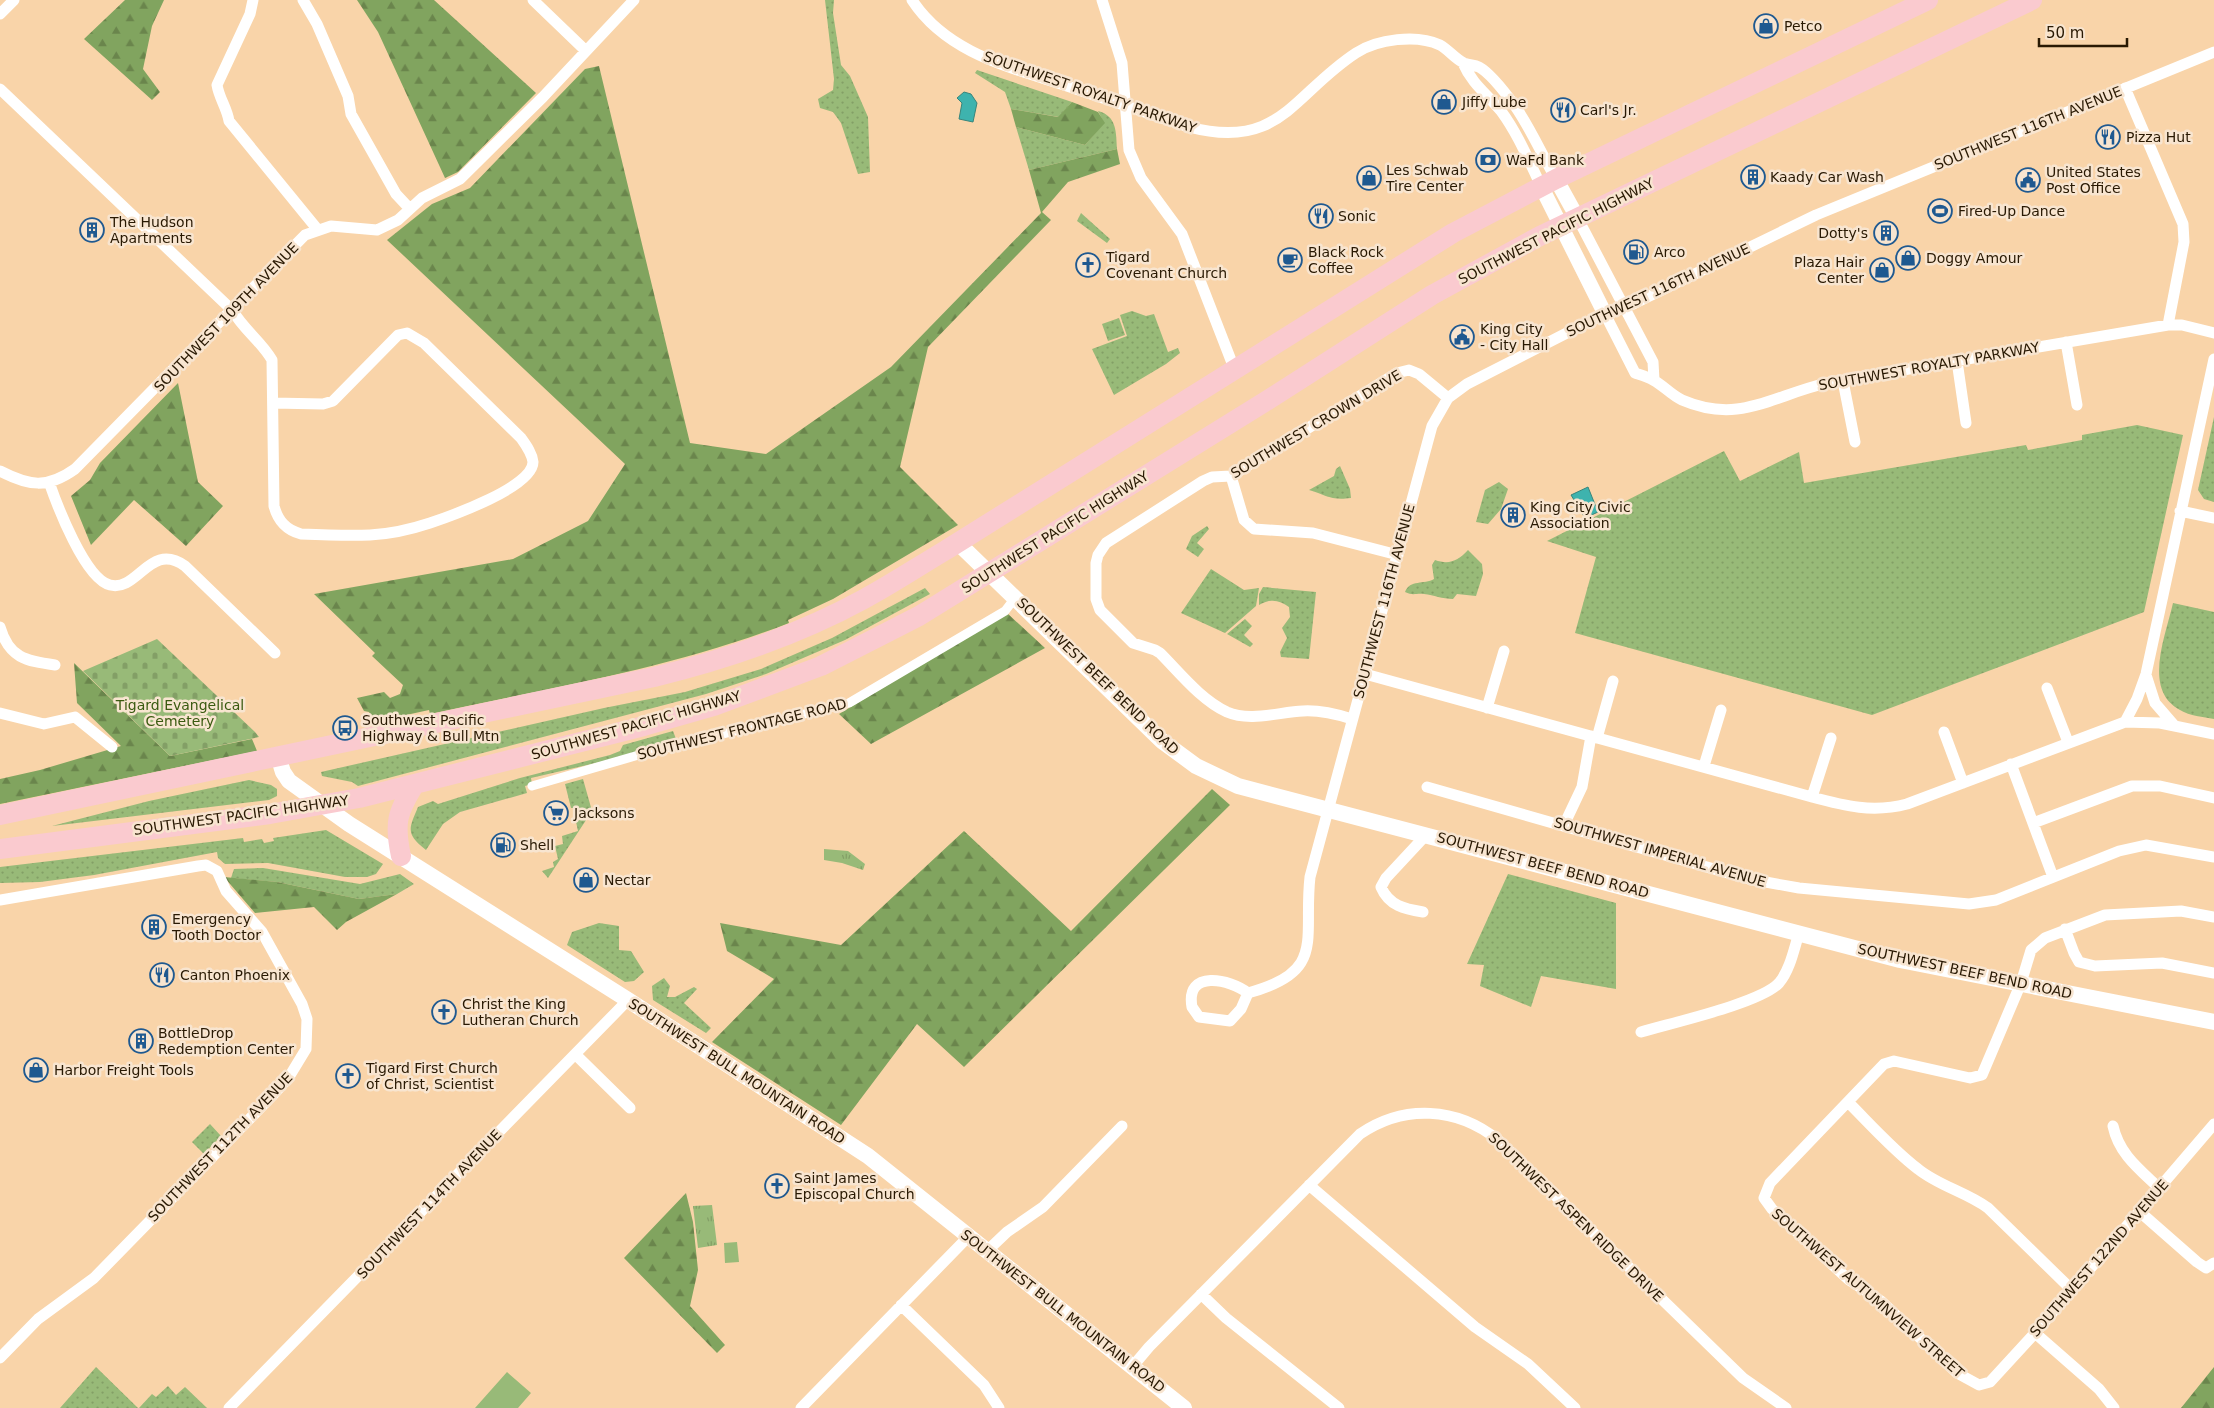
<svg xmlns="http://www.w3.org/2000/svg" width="2214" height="1408" viewBox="0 0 2214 1408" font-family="'DejaVu Sans',sans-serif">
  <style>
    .grass { fill: url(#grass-dots) }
    .forest { fill: url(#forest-firs) }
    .cemetery { fill: url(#cemetery-stones) }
    .park { fill: url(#park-tufts) }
    .garden { fill: #98ba78 }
    .water { fill: #3eb3ae; stroke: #38857b }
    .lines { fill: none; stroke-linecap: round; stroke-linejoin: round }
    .pedestrian { stroke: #fff; stroke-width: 9 }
    .minor { stroke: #fff; stroke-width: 11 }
    .tertiary { stroke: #fff; stroke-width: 15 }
    .secondary { stroke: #fff; stroke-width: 16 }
    .trunk { stroke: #facacf; stroke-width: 20 }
    .labels { text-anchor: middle; stroke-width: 5; stroke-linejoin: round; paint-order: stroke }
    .poi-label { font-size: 14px; fill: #291903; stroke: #f8e5d0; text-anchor: start }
    .street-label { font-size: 14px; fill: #291903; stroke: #f8e5d0 }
    .park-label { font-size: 14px; fill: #3a5a10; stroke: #f8e5d0 }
  </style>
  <defs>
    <pattern id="grass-dots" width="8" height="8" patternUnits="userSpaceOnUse" patternTransform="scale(1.25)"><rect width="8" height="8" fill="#98ba78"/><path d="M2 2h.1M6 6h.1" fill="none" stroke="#839f66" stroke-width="1.8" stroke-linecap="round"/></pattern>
    <pattern id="forest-firs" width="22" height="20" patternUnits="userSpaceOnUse" patternTransform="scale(1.25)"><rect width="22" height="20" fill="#81a45f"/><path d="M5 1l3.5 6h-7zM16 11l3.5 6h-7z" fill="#6a854c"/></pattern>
    <pattern id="cemetery-stones" width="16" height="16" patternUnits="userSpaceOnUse" patternTransform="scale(1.25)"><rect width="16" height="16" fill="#98ba78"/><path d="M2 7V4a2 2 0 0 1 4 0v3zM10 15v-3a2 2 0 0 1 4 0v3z" fill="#839f66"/></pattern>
    <pattern id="park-tufts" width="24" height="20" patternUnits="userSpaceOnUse" patternTransform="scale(1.25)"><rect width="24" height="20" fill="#98ba78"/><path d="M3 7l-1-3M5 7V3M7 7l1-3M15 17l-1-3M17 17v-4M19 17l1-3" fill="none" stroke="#839f66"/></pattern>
  </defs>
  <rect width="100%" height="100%" fill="#f9d4a9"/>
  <!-- grass -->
  <path class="grass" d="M825 0H834L833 13 841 65 850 76 868 117 870 172 858 174 841 123 833 112 820 108 818 99 833 90 834 79Z
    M977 70 1072 102 1059 117 1011 109 1005 92 975 73Z
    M1098 111C1117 116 1116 132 1117 149L1029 170 1016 127 1085 145 1104 123Z
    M1081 213 1110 239 1107 243 1077 221Z
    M1132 311 1146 316 1154 314 1168 352 1178 348 1180 353 1166 364 1114 395 1092 349 1127 336 1120 315Z
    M1119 318 1125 335 1108 341 1102 324Z
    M2214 417V502L2204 499 2198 490Z
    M2137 425 2183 435 2144 612 1872 715 1575 633 1596 557 1547 541 1724 451 1740 481 1799 452 1804 483 2026 445 2028 450 2082 440V435Z
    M1340 466 1350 489 1351 498C1331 501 1326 495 1309 490L1334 476 1336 469Z
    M1499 482 1508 489 1501 509 1488 524 1476 522 1485 490Z
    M1207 526 1209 529 1197 543 1204 549 1198 557 1186 549 1192 536Z
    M1468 550 1482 564 1483 574 1476 596 1457 594 1453 599C1442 599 1434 595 1424 594 1416 593 1413 596 1405 592 1410 579 1424 585 1434 579L1432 565 1435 560C1449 565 1458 561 1468 550Z
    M1211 569 1244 590 1259 588 1256 606 1225 633 1181 613Z
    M1263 587 1316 592 1309 659 1281 657 1280 652 1287 638 1282 628 1290 617 1289 607C1280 600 1270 598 1259 605V594Z
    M925 588 930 594 845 640 766 674 706 694 358 786 352 782 322 776 321 772 604 708 685 692 761 669 832 638Z
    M2173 603 2214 612V719C2203 717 2190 716 2180 710 2142 690 2166 635 2173 603Z
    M1245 619 1252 626 1244 635 1253 644 1250 647 1227 634Z
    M673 731 678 744 531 778 532 784 525 786 527 793 460 812 443 824 426 850C405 833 409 829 418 807L433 801 438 804 520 778 610 755 620 751 623 745Z
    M583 779 592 811 548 878 542 871 554 867 553 862 558 859 555 846 563 844 562 836 578 831 573 808H571L565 784Z
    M249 780 271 785 277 789V796L269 800 52 826 149 801Z
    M326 830 383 864 376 874 367 877H345L268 863 225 864 218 858 217 852 94 875 40 882 0 883V867L243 838 244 842 262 839 264 843 274 841 273 838Z
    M263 868 360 884 400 874 414 884 397 894 359 899 277 882 231 878 234 869Z
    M1508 874 1616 903V989L1541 976 1531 1007 1480 986 1484 965 1467 964Z
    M599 923 619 926V950L631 951 644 972 634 981 625 982 567 945 572 932Z
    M664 978 670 986 667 997H675L694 987 697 989 684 1003 711 1028 706 1033 653 1000 652 986Z
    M210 1124 221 1136 204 1154 192 1142Z
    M96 1367 138 1408H60Z
    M168 1386 176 1395 185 1387 207 1408H139L152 1394 156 1397Z"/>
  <!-- forest -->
  <path class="forest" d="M125 0H164L152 26 143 69 160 92 152 100 84 39Z
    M357 0H434L536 93 458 172 445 178 378 32Z
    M599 66 690 443 766 454 891 367 1041 213 1029 170 1117 149 1120 164 1068 182 1042 212 1051 220 928 347 900 467 958 525 833 599 788 620 789 623C674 668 550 688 430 714L429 710 374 722 369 712 364 711 357 698 384 692 390 698 400 694 403 685 372 656 375 653 314 594 513 559 588 521 625 464 387 240 432 204 470 188 585 69Z
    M1072 102 1098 112 1105 123 1085 145 1016 127 1011 109 1058 117Z
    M178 383 198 482 223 506 186 546 134 500 91 545 71 496 90 480 100 463Z
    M1007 613 1045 648 871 744 839 714Z
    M74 663 170 756 252 739 257 751 0 804V779L40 770 121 746 77 703Z
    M1212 789 1230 805 964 1067 917 1024 841 1125 712 1042 774 979 727 951 720 923 841 945 964 831 1071 931Z
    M224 877 277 882 359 899 397 894 346 922 337 930 314 907 255 913Z
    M686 1193 693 1222 698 1270 690 1306 725 1345 717 1353 624 1258Z
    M2214 1367V1408H2181Z"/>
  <!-- cemetery -->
  <path class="cemetery" d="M157 639 255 732 259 737 170 756 83 671Z"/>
  <!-- park -->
  <path class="park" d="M824 849 848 851 865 864 863 870 842 863 824 860Z
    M712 1205 717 1245 698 1248 693 1206Z"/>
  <!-- garden -->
  <path class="garden" d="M737 1242 739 1262 725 1263 724 1243Z
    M507 1372 531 1393 518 1408H475Z"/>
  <!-- water -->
  <path class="water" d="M964 92 971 94 977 103 973 122 959 119 962 103 957 98Z
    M1588 487 1598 512 1585 518 1571 495Z"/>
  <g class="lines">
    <!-- pedestrian -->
    <path class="pedestrian" d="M532 786 642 754 849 703 1005 611 1015 598"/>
    <!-- minor -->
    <path class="minor" d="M253 0 250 14 217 85C219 98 227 108 229 121L318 230
      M303 0 317 24 348 96 351 114 396 194 410 209
      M533 0 586 51
      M912 0C948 55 1014 68 1073 88 1112 101 1150 114 1189 127 1280 151 1293 94 1356 53 1377 39 1417 34 1440 45 1449 50 1455 59 1464 63 1469 65 1474 65 1479 67 1490 73 1507 95 1515 106 1531 129 1542 155 1556 179
      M1102 0 1122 63 1129 150 1141 178 1182 234 1234 368
      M0 14 14 0
      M1463 63C1472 84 1487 94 1501 111 1518 134 1529 161 1541 186
      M2125 88 2183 224 2184 242 2168 325
      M0 89 233 311C243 329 261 341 272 360L274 506C278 521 286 530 301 534 324 535 347 536 370 535 389 534 412 529 430 523 451 516 533 487 533 462 532 453 526 445 521 438L424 343 407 333 398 335 333 401 323 404 273 403
      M1577 217 1653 362 1654 380
      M1605 314 1635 373C1641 375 1648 377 1653 380 1663 385 1671 395 1682 400 1740 425 1773 395 1827 383L2168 325H2182L2214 333
      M2066 342 2077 405
      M1957 361 1966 423
      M1843 381 1855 442
      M0 471C29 486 47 489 75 469L305 235 331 226 377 230 398 220 422 198 460 179 543 97 634 0
      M1231 476 1244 520 1254 529 1313 533 1398 555
      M49 482C57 505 85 579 110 585 138 592 150 541 185 566L275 653
      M2180 511 2214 518
      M0 627C9 658 26 661 55 665
      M1365 674 1812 797C1845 806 1873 813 1907 804L2125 722 2160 723 2214 734
      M2146 675 2155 703 2174 725
      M2047 688 2068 742
      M1487 708 1504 651
      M0 713 44 724 75 717 112 747
      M1352 719C1336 714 1320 710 1303 711 1279 712 1250 722 1227 712 1201 700 1180 673 1160 653L1155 650 1133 643 1100 610 1096 599V563L1098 555 1106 543 1203 481 1212 477 1231 476 1397 373 1409 370 1419 374 1448 398
      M2125 722 2137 699 2146 674 2214 359
      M1944 732 1963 783
      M1597 738 1613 681
      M2011 764 2053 877
      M1704 766 1721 710
      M1427 787 1749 879 1799 888 1969 904 1996 900 2119 851 2146 845 2214 857
      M1812 797 1831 738
      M2033 823 2132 786H2160L2214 798
      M1564 825 1582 787 1591 736
      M0 900 198 866 206 865 217 871 226 891 262 932 302 1004 307 1019 306 1049 289 1077 272 1096 94 1278 38 1319 0 1358
      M1423 912C1405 909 1389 906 1381 887L1386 878 1426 835
      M2214 917 2181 911 2105 915 2045 938 2031 950 2021 983 1982 1075 1970 1078 1894 1061 1884 1064 1770 1183 1764 1198 1772 1209 1849 1280 1881 1301 1957 1373 1979 1385 1990 1382 2035 1333 2214 1124
      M2065 929 2074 953 2079 962 2095 966 2162 963 2214 973
      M1248 993 1241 1009 1230 1021 1199 1017 1192 1007C1185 969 1230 979 1248 993 1327 972 1303 939 1310 877L1432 426 1448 398 1467 384 1598 317 1633 304 1816 215 2214 52
      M1641 1032C1671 1023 1761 1003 1779 983 1790 970 1794 949 1799 933
      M576 1055 630 1108
      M1848 1102C1870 1124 1893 1150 1918 1169 1939 1186 1966 1192 1988 1208L2072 1290
      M2113 1126C2119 1154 2139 1169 2159 1188
      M1309 1185 1475 1327 1528 1364 1575 1408
      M2140 1212 2197 1262 2206 1268 2214 1263
      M987 1251 1007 1232 1043 1207 1122 1126
      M1201 1294 1226 1318 1339 1408
      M901 1305 984 1385 999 1408
      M2035 1333 2099 1389 2114 1408
      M1133 1366 1149 1347 1360 1134C1404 1104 1457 1107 1498 1140L1743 1378 1786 1408
      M229 1408 628 1000
      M801 1408 969 1236"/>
    <!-- tertiary -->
    <path class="tertiary" d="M1556 179 1577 217
      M1541 186 1605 314"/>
    <!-- secondary -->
    <path class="secondary" d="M957 542 1162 741 1196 766 1238 786 1900 960 2214 1022
      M278 756 283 772 289 781 349 824 628 1000 868 1156 1184 1408"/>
    <!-- trunk -->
    <path class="trunk" d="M0 815 654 677C728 659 798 635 864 599 892 584 919 566 946 550L1453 233 1556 179 1928 0
      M0 849 270 814 359 798 644 726 714 706 821 666 919 616 1263 403 1432 295 1540 236 2032 0
      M401 856C394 823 397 813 414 785"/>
  </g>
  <!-- icons -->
  <defs>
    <g id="shop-ring" transform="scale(1.25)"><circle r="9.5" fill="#f8e5d0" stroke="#1f5990" stroke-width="1.5"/><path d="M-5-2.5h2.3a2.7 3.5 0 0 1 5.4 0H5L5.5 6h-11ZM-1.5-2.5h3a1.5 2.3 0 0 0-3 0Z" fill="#1f5990"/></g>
    <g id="restaurant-ring" transform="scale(1.25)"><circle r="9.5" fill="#f8e5d0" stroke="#1f5990" stroke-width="1.5"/><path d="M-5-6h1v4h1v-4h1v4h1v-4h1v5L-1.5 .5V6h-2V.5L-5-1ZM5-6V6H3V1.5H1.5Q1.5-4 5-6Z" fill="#1f5990"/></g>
    <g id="bank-ring" transform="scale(1.25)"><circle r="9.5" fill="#f8e5d0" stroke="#1f5990" stroke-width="1.5"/><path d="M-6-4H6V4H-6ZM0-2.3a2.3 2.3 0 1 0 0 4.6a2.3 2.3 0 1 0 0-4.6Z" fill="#1f5990"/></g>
    <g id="building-ring" transform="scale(1.25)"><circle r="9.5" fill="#f8e5d0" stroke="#1f5990" stroke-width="1.5"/><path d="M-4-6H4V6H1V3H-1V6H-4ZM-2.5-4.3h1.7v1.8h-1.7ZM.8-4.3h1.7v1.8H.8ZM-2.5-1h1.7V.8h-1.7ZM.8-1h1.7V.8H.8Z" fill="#1f5990"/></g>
    <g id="civic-ring" transform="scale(1.25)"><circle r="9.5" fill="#f8e5d0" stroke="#1f5990" stroke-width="1.5"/><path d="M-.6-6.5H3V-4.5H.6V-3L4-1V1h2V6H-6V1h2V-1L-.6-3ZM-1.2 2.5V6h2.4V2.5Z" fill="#1f5990"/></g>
    <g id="stadium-ring" transform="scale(1.25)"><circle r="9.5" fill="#f8e5d0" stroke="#1f5990" stroke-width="1.5"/><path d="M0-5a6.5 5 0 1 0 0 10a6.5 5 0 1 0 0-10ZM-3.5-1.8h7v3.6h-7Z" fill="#1f5990"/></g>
    <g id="fuel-ring" transform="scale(1.25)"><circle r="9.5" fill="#f8e5d0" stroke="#1f5990" stroke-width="1.5"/><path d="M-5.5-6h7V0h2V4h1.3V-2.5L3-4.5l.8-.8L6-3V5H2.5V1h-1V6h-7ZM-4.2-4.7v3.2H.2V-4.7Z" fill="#1f5990"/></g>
    <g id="cafe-ring" transform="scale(1.25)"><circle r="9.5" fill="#f8e5d0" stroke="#1f5990" stroke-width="1.5"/><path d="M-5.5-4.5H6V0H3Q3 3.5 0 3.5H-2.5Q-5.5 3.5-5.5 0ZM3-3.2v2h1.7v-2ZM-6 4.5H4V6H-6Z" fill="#1f5990"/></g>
    <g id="church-ring" transform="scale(1.25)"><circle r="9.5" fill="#f8e5d0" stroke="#1f5990" stroke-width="1.5"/><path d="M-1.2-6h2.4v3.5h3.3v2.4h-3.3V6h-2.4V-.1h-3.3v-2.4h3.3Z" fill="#1f5990"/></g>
    <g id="bus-ring" transform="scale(1.25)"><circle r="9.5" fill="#f8e5d0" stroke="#1f5990" stroke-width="1.5"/><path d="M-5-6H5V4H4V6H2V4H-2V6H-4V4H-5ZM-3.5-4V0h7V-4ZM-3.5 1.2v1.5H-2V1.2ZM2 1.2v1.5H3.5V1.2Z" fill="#1f5990"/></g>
    <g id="supermarket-ring" transform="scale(1.25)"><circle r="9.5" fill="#f8e5d0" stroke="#1f5990" stroke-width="1.5"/><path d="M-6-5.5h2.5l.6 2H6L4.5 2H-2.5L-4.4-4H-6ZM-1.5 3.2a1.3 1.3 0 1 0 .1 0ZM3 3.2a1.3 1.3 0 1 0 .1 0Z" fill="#1f5990"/></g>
  </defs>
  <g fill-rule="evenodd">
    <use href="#shop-ring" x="1766" y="26"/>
    <use href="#shop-ring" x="1444" y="102"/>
    <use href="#restaurant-ring" x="1563" y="110"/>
    <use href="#restaurant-ring" x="2108" y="137"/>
    <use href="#bank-ring" x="1488" y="160"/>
    <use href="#building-ring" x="1753" y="177"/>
    <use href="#shop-ring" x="1369" y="178"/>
    <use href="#civic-ring" x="2028" y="180"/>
    <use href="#stadium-ring" x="1940" y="211"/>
    <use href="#restaurant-ring" x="1321" y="216"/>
    <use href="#building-ring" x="92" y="230"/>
    <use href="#building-ring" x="1886" y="233"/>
    <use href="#fuel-ring" x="1636" y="252"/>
    <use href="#shop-ring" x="1908" y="258"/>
    <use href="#cafe-ring" x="1290" y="260"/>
    <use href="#church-ring" x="1088" y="265"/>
    <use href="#shop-ring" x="1882" y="270"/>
    <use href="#civic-ring" x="1462" y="337"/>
    <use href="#building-ring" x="1513" y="515"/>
    <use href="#bus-ring" x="345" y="728"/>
    <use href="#supermarket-ring" x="556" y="813"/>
    <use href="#fuel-ring" x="503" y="845"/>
    <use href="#shop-ring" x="586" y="880"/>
    <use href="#building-ring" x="154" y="927"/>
    <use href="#restaurant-ring" x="162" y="975"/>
    <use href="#church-ring" x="444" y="1012"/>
    <use href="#building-ring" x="141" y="1041"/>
    <use href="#shop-ring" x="36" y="1070"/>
    <use href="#church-ring" x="348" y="1076"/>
    <use href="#church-ring" x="777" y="1186"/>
  </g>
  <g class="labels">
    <!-- poi labels -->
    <g class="poi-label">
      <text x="1784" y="31">Petco</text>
      <text x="1462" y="107">Jiffy Lube</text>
      <text x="1580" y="115">Carl's Jr.</text>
      <text x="2126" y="142">Pizza Hut</text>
      <text x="1506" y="165">WaFd Bank</text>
      <text x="1386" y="175">Les Schwab<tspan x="1386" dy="16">Tire Center</tspan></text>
      <text x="2046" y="177">United States<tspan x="2046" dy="16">Post Office</tspan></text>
      <text x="1770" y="182">Kaady Car Wash</text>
      <text x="1958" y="216">Fired-Up Dance</text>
      <text x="1338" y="221">Sonic</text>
      <text x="110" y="227">The Hudson<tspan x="110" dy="16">Apartments</tspan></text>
      <text x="1868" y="238" text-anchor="end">Dotty's</text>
      <text x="1308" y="257">Black Rock<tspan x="1308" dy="16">Coffee</tspan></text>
      <text x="1654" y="257">Arco</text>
      <text x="1106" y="262">Tigard<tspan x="1106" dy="16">Covenant Church</tspan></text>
      <text x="1926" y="263">Doggy Amour</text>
      <text x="1864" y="267" text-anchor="end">Plaza Hair<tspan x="1864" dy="16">Center</tspan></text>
      <text x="1480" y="334">King City<tspan x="1480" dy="16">- City Hall</tspan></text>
      <text x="1530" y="512">King City Civic<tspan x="1530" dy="16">Association</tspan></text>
      <text x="362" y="725">Southwest Pacific<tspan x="362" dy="16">Highway &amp; Bull Mtn</tspan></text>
      <text x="574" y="818">Jacksons</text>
      <text x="520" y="850">Shell</text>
      <text x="604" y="885">Nectar</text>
      <text x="172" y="924">Emergency<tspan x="172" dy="16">Tooth Doctor</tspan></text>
      <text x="180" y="980">Canton Phoenix</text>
      <text x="462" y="1009">Christ the King<tspan x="462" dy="16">Lutheran Church</tspan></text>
      <text x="158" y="1038">BottleDrop<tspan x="158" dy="16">Redemption Center</tspan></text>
      <text x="366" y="1073">Tigard First Church<tspan x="366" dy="16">of Christ, Scientist</tspan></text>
      <text x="54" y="1075">Harbor Freight Tools</text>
      <text x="794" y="1183">Saint James<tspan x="794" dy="16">Episcopal Church</tspan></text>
    </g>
    <!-- street labels -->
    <g class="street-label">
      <text transform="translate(1090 92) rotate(19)" y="5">SOUTHWEST ROYALTY PARKWAY</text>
      <text transform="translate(2028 128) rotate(-22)" y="5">SOUTHWEST 116TH AVENUE</text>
      <text transform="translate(1556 231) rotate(-27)" y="5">SOUTHWEST PACIFIC HIGHWAY</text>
      <text transform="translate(1658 290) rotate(-25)" y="5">SOUTHWEST 116TH AVENUE</text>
      <text transform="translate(226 317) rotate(-46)" y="5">SOUTHWEST 109TH AVENUE</text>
      <text transform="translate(1929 366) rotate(-10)" y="5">SOUTHWEST ROYALTY PARKWAY</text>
      <text transform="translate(1316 424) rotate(-31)" y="5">SOUTHWEST CROWN DRIVE</text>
      <text transform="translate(1055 532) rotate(-32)" y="5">SOUTHWEST PACIFIC HIGHWAY</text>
      <text transform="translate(1384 601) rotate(-75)" y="5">SOUTHWEST 116TH AVENUE</text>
      <text transform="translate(1098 676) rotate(44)" y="5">SOUTHWEST BEEF BEND ROAD</text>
      <text transform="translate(636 725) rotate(-16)" y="5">SOUTHWEST PACIFIC HIGHWAY</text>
      <text transform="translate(742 729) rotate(-14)" y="5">SOUTHWEST FRONTAGE ROAD</text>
      <text transform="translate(241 815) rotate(-8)" y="5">SOUTHWEST PACIFIC HIGHWAY</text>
      <text transform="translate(1660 852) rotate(16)" y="5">SOUTHWEST IMPERIAL AVENUE</text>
      <text transform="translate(1543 865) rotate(15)" y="5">SOUTHWEST BEEF BEND ROAD</text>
      <text transform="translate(1965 971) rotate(12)" y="5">SOUTHWEST BEEF BEND ROAD</text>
      <text transform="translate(737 1071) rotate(33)" y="5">SOUTHWEST BULL MOUNTAIN ROAD</text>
      <text transform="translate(220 1147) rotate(-46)" y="5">SOUTHWEST 112TH AVENUE</text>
      <text transform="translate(429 1204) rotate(-46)" y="5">SOUTHWEST 114TH AVENUE</text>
      <text transform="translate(1576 1217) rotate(44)" y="5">SOUTHWEST ASPEN RIDGE DRIVE</text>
      <text transform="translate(2099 1258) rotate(-49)" y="5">SOUTHWEST 122ND AVENUE</text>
      <text transform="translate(1868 1293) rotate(41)" y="5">SOUTHWEST AUTUMNVIEW STREET</text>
      <text transform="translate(1063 1311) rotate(38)" y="5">SOUTHWEST BULL MOUNTAIN ROAD</text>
    </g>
    <!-- park labels -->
    <g class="park-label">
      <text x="180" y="710">Tigard Evangelical<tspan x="180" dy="16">Cemetery</tspan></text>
    </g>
  </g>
  <!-- scale -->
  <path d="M2039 38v8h88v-8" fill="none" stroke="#291903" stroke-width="2.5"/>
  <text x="2046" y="38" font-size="15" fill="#291903" stroke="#f8e5d0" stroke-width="4" paint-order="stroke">50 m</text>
</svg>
